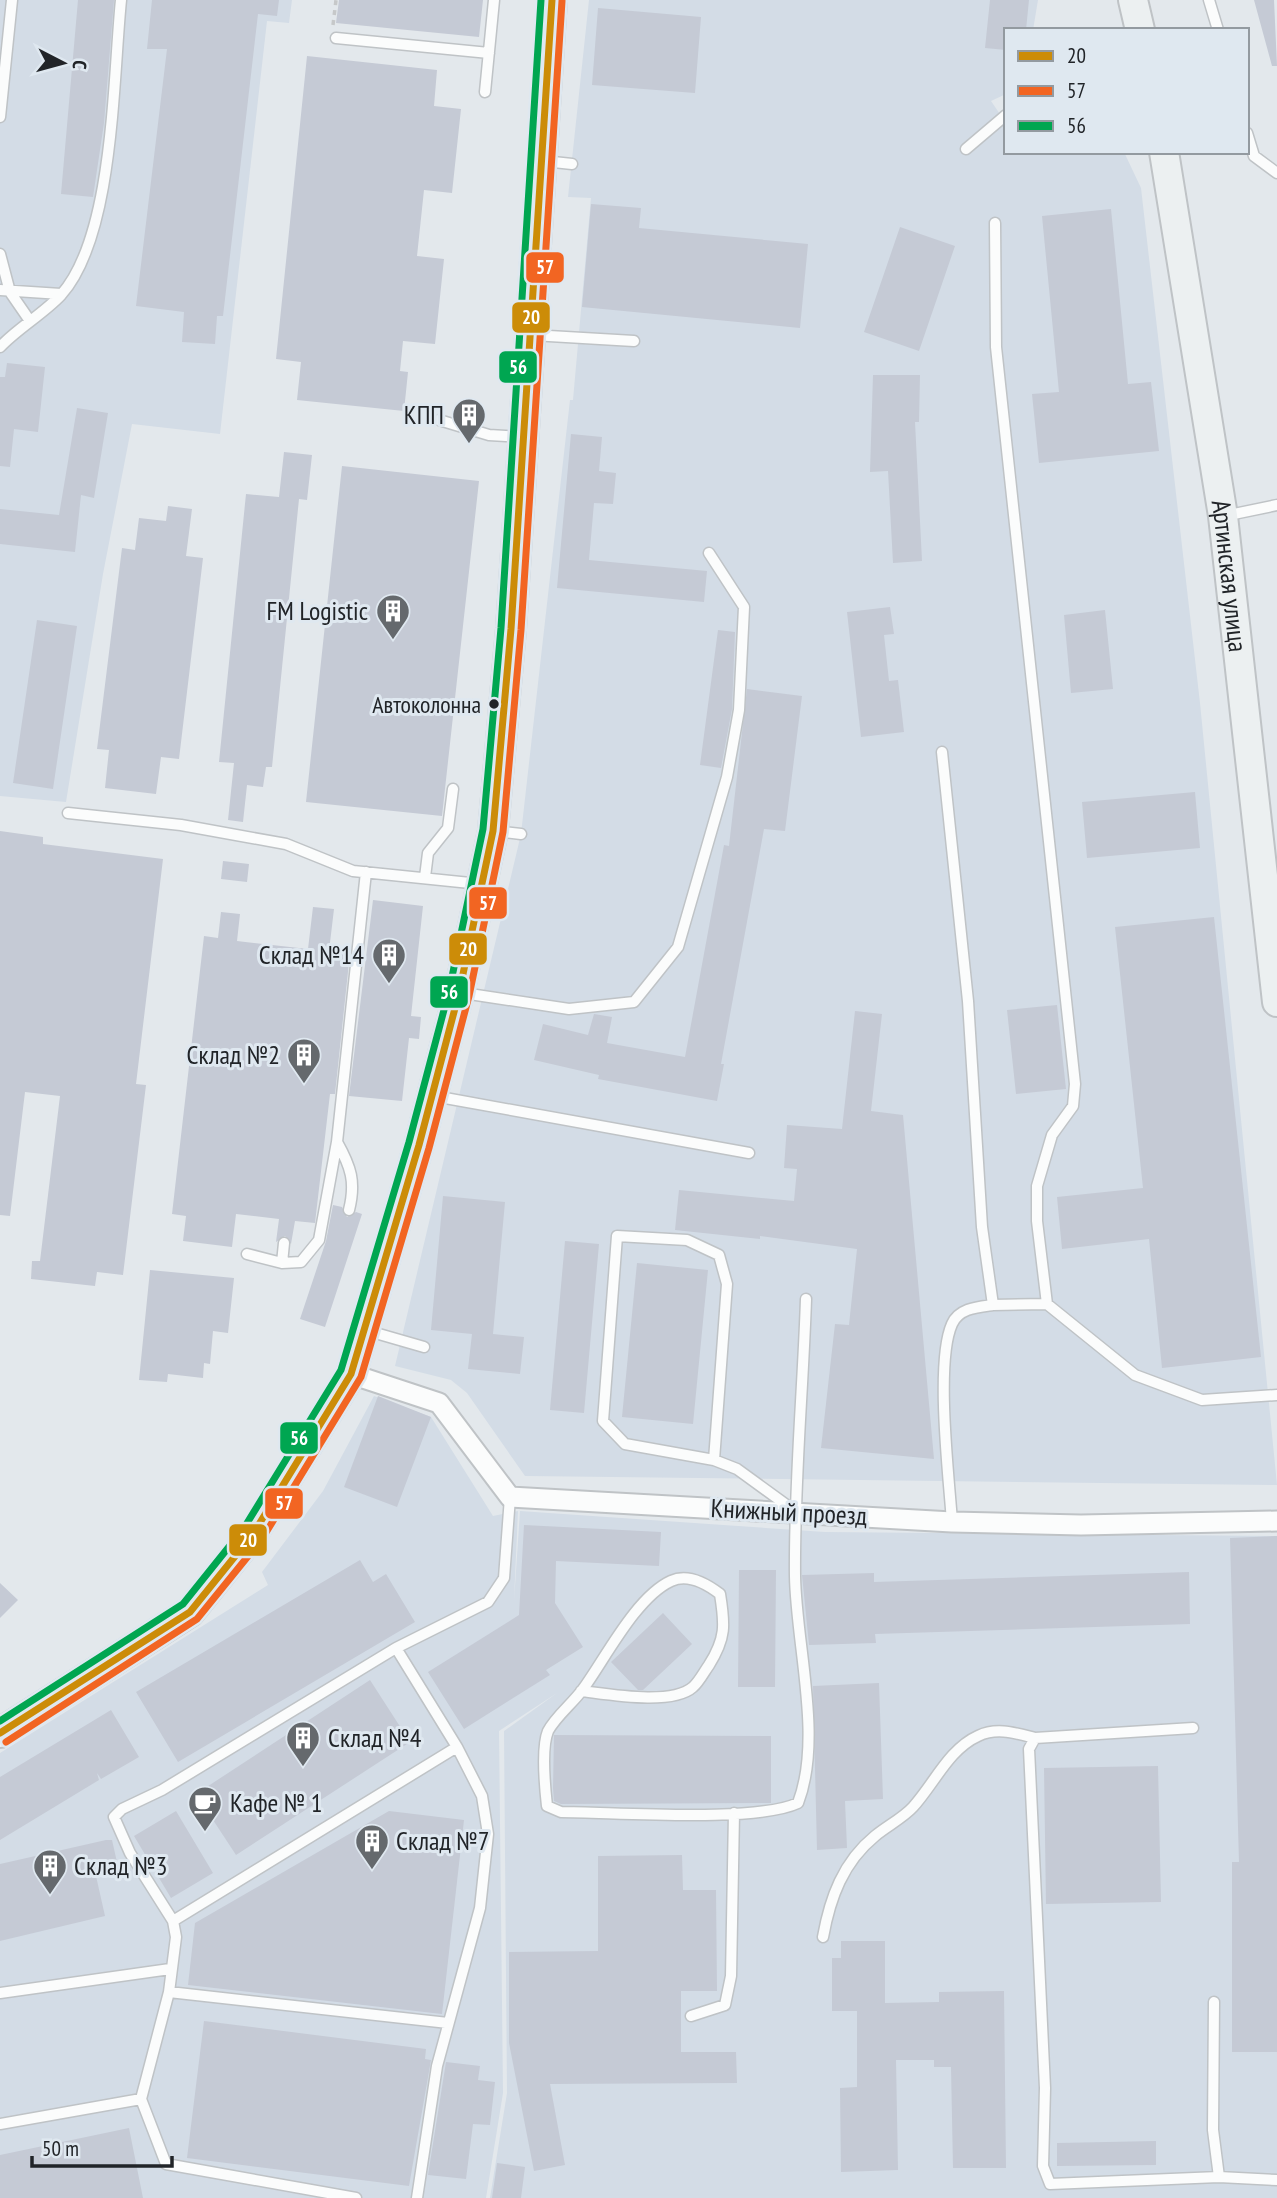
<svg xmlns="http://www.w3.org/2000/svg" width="1277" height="2198" viewBox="0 0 1277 2198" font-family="'PT Sans Narrow',sans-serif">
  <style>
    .built { fill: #d3dce6 }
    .building { fill: #c5cad5 }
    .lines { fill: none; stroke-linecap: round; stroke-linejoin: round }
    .lane-casing { stroke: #bfc3c6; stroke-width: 13 }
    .street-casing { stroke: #bfc3c6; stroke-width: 23 }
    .secondary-casing { stroke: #bfc3c6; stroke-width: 32 }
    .path { stroke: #c6c8c9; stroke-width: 3.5; stroke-dasharray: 5 5; stroke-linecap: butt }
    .lane { stroke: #fbfcfc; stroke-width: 10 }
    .street { stroke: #fbfcfc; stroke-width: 19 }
    .secondary { stroke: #ecf0f1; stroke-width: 28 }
    .bus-1-casing { stroke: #dfe8f0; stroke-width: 12 }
    .bus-2-casing { stroke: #dfe8f0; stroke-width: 12 }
    .bus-3-casing { stroke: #dfe8f0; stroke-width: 12 }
    .bus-1 { stroke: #cc8c08; stroke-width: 7 }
    .bus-2 { stroke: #f26522; stroke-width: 7 }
    .bus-3 { stroke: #00a651; stroke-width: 7 }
    .bus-dot { fill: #212428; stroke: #dfe8f0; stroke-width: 2.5 }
    .labels { text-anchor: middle; stroke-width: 6; stroke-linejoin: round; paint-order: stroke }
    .bus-label { font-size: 24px; fill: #212428; stroke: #dfe8f0; text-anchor: end }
    .poi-label { font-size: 26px; fill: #212428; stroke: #dfe8f0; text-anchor: end }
    .street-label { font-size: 26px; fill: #212428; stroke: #dfe8f0 }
    .line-badge { stroke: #dfe8f0; stroke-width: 2.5 }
    .badge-label { font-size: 19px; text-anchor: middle; font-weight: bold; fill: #fff }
  </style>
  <rect width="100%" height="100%" fill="#e3e8ec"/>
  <!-- built -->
  <path class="built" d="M0 0H292L289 23 267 21 220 434 132 424 103 574 66 802 0 796Z
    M589 0H1038L1033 30H1006V94L991 101 1006 123V152H1124L1141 188 1200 703 1277 1485 525 1476 467 1393 451 1380 395 1366 521 834 570 400H573L591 198 568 197Z
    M374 1396 431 1417 493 1516 518 1511 514 1601 520 1511 825 1532 1277 1536V2198H490L507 2093 504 1731 557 1693 499 1731 503 2093 486 2198H0V1753L268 1585 262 1572 323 1491Z"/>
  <!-- building -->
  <path class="building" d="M78 0H114L104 123 93 197 61 194Z
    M152 0H279L277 16 258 14 223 316H217L215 344 182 342 184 312 136 306 167 49H147Z
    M339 0H483L479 37 336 23Z
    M990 0H1029L1026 30H1006V50L985 48Z
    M1254 0H1274L1277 66H1272Z
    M598 8 701 17 695 93 592 85Z
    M307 56 437 70 434 106 461 109 452 193 424 190 417 256 444 259 435 344 403 341 400 371 408 372 404 411 297 400 301 362 276 359Z
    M591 204 641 208 639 228 808 244 800 328 582 307Z
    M1111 209 1128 384 1151 382 1159 451 1039 463 1032 394 1059 392 1042 216Z
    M900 227 955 246 919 351 864 332Z
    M7 363 45 367 38 432 14 429 10 467 0 466V377H5Z
    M873 375H920L919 422H915L922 561 893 563 888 471 870 472Z
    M77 408 108 413 94 498 81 495 75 552 0 544V509L59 515Z
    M571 434 602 437 599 471 616 473 613 504 594 503 589 560 707 571 704 602 557 588Z
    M284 452 312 455 307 500 299 499 272 767H266L263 787 247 785 243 822 228 820 234 763 219 762 246 494 279 497Z
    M342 466 479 481 442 816 306 802Z
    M168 506 192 509 186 556 203 558 179 759 161 757 156 794 105 788 109 750 97 749 122 548 135 550 139 518 166 521Z
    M890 607 894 634 884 635 889 681 898 680 904 732 861 737 847 612Z
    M1105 610 1113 689 1071 693 1064 615Z
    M37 620 77 626 53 789 13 783Z
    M718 630 735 632 732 709 721 768 700 765Z
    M747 689 802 696 785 831 764 829 721 1064H724L717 1101 598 1079 599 1075 534 1060 543 1024 588 1035 594 1014 612 1017 607 1043 685 1057 724 845 729 846Z
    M1195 792 1200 848 1087 858 1082 802Z
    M0 831 43 837V844L163 859 136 1084 146 1085 123 1275 97 1272 95 1286 31 1279 32 1261H40L60 1096 25 1092 10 1216 0 1215Z
    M223 861 249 864 247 882 221 879Z
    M373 900 423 906 411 1016 421 1017 419 1039 409 1038 402 1101 349 1096Z
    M313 907 334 909 329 951 350 953 335 1094H330L315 1223 295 1221 291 1244 285 1236 276 1242 279 1219 236 1214 232 1247 183 1241 186 1216 172 1214 204 936 218 938 221 912 240 914 237 941 308 949Z
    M1214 917 1261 1357 1162 1368 1149 1239 1062 1249 1057 1197 1143 1188 1115 927Z
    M1057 1005 1066 1089 1016 1094 1007 1010Z
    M855 1011 882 1014 871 1111 903 1115 934 1459 821 1448 835 1324 849 1325 857 1249 760 1236V1239L675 1230 679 1190 794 1201 797 1169 784 1168 787 1125 842 1129Z
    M443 1196 505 1202 493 1334 524 1337 520 1374 468 1369 472 1334 431 1330Z
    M333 1205 342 1207 347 1217 356 1212 362 1214 325 1327 300 1319 326 1241Z
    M565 1241 599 1244 584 1413 550 1410Z
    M637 1263 708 1270 693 1424 622 1417Z
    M150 1270 234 1278 228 1333 213 1331 210 1364 204 1363 203 1378 168 1374 167 1382 139 1380Z
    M378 1396 431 1417 397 1507 344 1487Z
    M524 1525 661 1532 659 1566 556 1561 555 1603 583 1647 546 1670 550 1675 464 1729 428 1672 519 1615Z
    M1277 1536V2052H1232V1862H1239L1230 1538Z
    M360 1560 373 1582 386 1574 415 1622 178 1762 136 1692Z
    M739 1570H776L775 1687H738Z
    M1189 1572 1190 1624 875 1634 876 1643 809 1645 802 1575 874 1573V1582Z
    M0 1583 18 1600 0 1618Z
    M663 1613 692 1644 643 1690H638L611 1662Z
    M370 1680 410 1742 236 1855 196 1794Z
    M879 1683 883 1799 845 1801 847 1848 817 1850 813 1686Z
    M111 1710 139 1757 101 1779 97 1773 99 1780 0 1840V1777Z
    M554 1735 771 1736V1803L561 1804 554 1801 553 1788Z
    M1158 1766 1161 1902 1046 1904 1044 1768Z
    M176 1811 213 1873 171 1898 134 1836Z
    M389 1811 464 1820 442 2014 188 1985 195 1923Z
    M106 1840H112L119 1871 96 1876 105 1916 0 1941V1864Z
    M682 1855 683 1890H716L717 1991H681V2052H736L737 2083 550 2084 565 2165 534 2171 509 2043V1952L598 1951V1856Z
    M841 1941H885V2003L939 2002V1992L1004 1991 1006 2168H953L951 2067H934V2060H896L898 2170 841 2172 840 2088 857 2087V2011H832V1958H841Z
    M204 2021 426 2049 425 2059 431 2060 409 2186 187 2158Z
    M446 2062 480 2066 478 2080 495 2082 490 2125 473 2124 466 2179 428 2175Z
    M129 2128 143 2198H0V2155Z
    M1156 2141V2165L1057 2166V2143Z
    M497 2163 525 2167 521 2198H492Z"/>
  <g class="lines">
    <!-- lane casing -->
    <g class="lane-casing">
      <path id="lane" d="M1209 0 1218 30
        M336 38 489 53
        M485 92 494 0
        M0 117 12 0
        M1247 133 1254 156 1277 173
        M966 149 1006 115
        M544 161 572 164
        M995 223 996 347 1075 1084 1073 1106 1052 1135 1037 1186V1221L1047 1304 1135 1375 1202 1400 1277 1395
        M0 254 10 292 30 321
        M0 290 61 294
        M532 335 634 341
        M0 347C18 328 43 314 61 295 114 236 113 78 121 0
        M439 420 489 435 521 437
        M1224 516 1277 505
        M942 752 968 1001 982 1227 993 1305 1047 1304
        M68 813 181 825 286 844 353 871 480 884
        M494 831 521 834
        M425 877 428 853 448 828 453 789
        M463 993 569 1009 634 1002 678 947 727 777 739 710 744 607 709 553
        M434 1096 749 1153
        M337 1142C351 1167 356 1182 349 1210
        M247 1254 282 1263 301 1262 319 1240 337 1142 366 872
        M282 1263 284 1243
        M365 1330 424 1347
        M714 1460 727 1284 719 1255 687 1240 617 1236 603 1421 625 1444 714 1460 737 1469 792 1509
        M952 1522C949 1477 935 1362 952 1324 959 1308 978 1307 993 1305
        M396 1648 457 1747 482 1796 488 1834 480 1908 437 2066 417 2198
        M581 1691C607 1694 672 1706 693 1687 699 1682 704 1672 709 1665 726 1638 725 1625 720 1594 707 1584 688 1573 671 1581 636 1597 605 1659 583 1689 573 1703 556 1716 548 1731 541 1748 545 1788 547 1806L561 1812C614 1812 756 1823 798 1803 823 1738 796 1645 795 1576 794 1484 803 1391 806 1299
        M1193 1728 1035 1738 1029 1749 1045 2088 1043 2166 1050 2184 1219 2177 1277 2180
        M173 1921 457 1747
        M823 1937C830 1898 843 1862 875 1836 887 1826 903 1818 913 1807 934 1784 949 1749 978 1736 997 1727 1015 1733 1035 1738
        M169 1992 448 2023
        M0 1993 170 1969
        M1214 2002 1213 2130 1219 2177
        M691 2016 725 2005 731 1976 734 1813
        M0 2124 141 2099
        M356 2198 166 2164 141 2099 169 1992 176 1937 173 1921 130 1853 114 1817 122 1809 162 1790 396 1648 488 1602 504 1578 510 1497"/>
    </g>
    <!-- street casing -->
    <g class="street-casing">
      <path id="street" d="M351 1374 439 1403 510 1497 952 1522 1081 1525 1277 1521"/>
    </g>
    <!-- secondary casing -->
    <g class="secondary-casing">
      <g id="secondary">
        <path d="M1133 0 1140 30"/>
        <path id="s1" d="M1164 152 1223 516 1277 1002"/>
        <path d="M0 1733 190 1612 253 1534 351 1374 419 1145 459 993 493 831 511 629 552 0"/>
      </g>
    </g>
    <!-- path -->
    <path class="path" d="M333 25 336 0"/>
    <!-- lane -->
    <use href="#lane" class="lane"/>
    <!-- street -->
    <use href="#street" class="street"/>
    <!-- secondary -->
    <use href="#secondary" class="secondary"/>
    <!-- bus-1 casing -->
    <g class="bus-1-casing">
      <path id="bus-1" d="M0 1733 190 1612 253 1534 351 1374 419 1145 459 993 493 831 511 629 552 0"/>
    </g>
    <!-- bus-2 casing -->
    <g class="bus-2-casing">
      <path id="bus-2" d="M6 1742 197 1619 262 1539 361 1377 429 1148 469 996 503 832 521 630 562 1"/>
    </g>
    <!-- bus-3 casing -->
    <g class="bus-3-casing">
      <path id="bus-3" d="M0 1721 183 1604 244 1528 341 1370 409 1142 449 991 483 829 501 628 541 0"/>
    </g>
    <!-- bus-1 -->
    <use href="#bus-1" class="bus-1"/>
    <!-- bus-2 -->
    <use href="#bus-2" class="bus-2"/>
    <!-- bus-3 -->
    <use href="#bus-3" class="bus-3"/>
  </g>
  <!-- icons -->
  <defs>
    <g id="building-pin" transform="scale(1.75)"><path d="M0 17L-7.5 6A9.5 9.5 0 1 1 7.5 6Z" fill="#65696d" stroke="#dfe8f0"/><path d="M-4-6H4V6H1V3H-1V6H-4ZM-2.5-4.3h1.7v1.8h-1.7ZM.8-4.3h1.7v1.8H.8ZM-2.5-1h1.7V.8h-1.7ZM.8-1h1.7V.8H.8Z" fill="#fff"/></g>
    <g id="cafe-pin" transform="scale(1.75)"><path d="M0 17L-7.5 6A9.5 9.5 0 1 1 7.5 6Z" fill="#65696d" stroke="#dfe8f0"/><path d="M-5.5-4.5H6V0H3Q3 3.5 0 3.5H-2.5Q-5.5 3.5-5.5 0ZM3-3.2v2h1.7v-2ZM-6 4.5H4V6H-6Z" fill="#fff"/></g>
  </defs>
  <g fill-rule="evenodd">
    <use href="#building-pin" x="469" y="415"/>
    <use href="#building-pin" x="393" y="611"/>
    <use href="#building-pin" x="389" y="955"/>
    <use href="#building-pin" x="304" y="1055"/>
    <use href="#building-pin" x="303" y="1738"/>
    <use href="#cafe-pin" x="205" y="1803"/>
    <use href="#building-pin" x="372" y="1841"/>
    <use href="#building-pin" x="50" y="1866"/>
  </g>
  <!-- markers -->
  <circle class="bus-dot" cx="494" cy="704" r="6"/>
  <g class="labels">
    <!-- bus labels -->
    <g class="bus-label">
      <text x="481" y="713">Автоколонна</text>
    </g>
    <!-- poi labels -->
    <g class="poi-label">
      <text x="444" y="424">КПП</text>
      <text x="368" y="620">FM Logistic</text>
      <text x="364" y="964">Склад №14</text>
      <text x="280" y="1064">Склад №2</text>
      <text x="328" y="1747" text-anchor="start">Склад №4</text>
      <text x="230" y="1812" text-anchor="start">Кафе № 1</text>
      <text x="396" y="1850" text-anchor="start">Склад №7</text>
      <text x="74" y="1875" text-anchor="start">Склад №3</text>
    </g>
    <!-- street labels -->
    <g class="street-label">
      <text dy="9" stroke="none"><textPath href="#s1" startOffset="429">Артинская улица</textPath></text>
      <text transform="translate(789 1512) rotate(3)" y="9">Книжный проезд</text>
    </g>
  </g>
  <g class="line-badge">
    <rect x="525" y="251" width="40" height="33" rx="7" fill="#f26522"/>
    <rect x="511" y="301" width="40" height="33" rx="7" fill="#cc8c08"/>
    <rect x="498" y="350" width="40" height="34" rx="7" fill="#00a651"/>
    <rect x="468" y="886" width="40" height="34" rx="7" fill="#f26522"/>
    <rect x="448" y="932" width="40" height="34" rx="7" fill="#cc8c08"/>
    <rect x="429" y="975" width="40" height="34" rx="7" fill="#00a651"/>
    <rect x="279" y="1421" width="40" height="34" rx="7" fill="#00a651"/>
    <rect x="264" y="1487" width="40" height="33" rx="7" fill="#f26522"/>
    <rect x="228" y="1523" width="40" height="34" rx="7" fill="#cc8c08"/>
  </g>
  <g class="badge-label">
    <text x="545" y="274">57</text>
    <text x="531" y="324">20</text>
    <text x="518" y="374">56</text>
    <text x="488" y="910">57</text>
    <text x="468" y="956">20</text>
    <text x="449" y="999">56</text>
    <text x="299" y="1445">56</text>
    <text x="284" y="1510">57</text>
    <text x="248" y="1547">20</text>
  </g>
  <!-- legend -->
  <rect x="1004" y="28" width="245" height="126" fill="#dfe8f0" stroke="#939aa0" stroke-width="2"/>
  <rect x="1018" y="51" width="35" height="10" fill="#cc8c08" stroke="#939aa0" stroke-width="2"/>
  <text x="1067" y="63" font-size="21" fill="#212428">20</text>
  <rect x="1018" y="86" width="35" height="10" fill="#f26522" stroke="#939aa0" stroke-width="2"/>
  <text x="1067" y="98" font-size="21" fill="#212428">57</text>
  <rect x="1018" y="121" width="35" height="10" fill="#00a651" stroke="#939aa0" stroke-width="2"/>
  <text x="1067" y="133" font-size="21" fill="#212428">56</text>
  <!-- north arrow -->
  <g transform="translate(63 63) rotate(96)" stroke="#dfe8f0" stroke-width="5" paint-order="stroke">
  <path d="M0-5L12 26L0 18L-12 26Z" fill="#212428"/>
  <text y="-10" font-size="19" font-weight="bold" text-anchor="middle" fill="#212428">С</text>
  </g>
  <!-- scale -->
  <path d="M32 2156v10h140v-10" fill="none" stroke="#212428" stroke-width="3.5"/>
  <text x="42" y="2156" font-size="21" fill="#212428" stroke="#dfe8f0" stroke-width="5" paint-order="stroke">50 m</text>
</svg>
